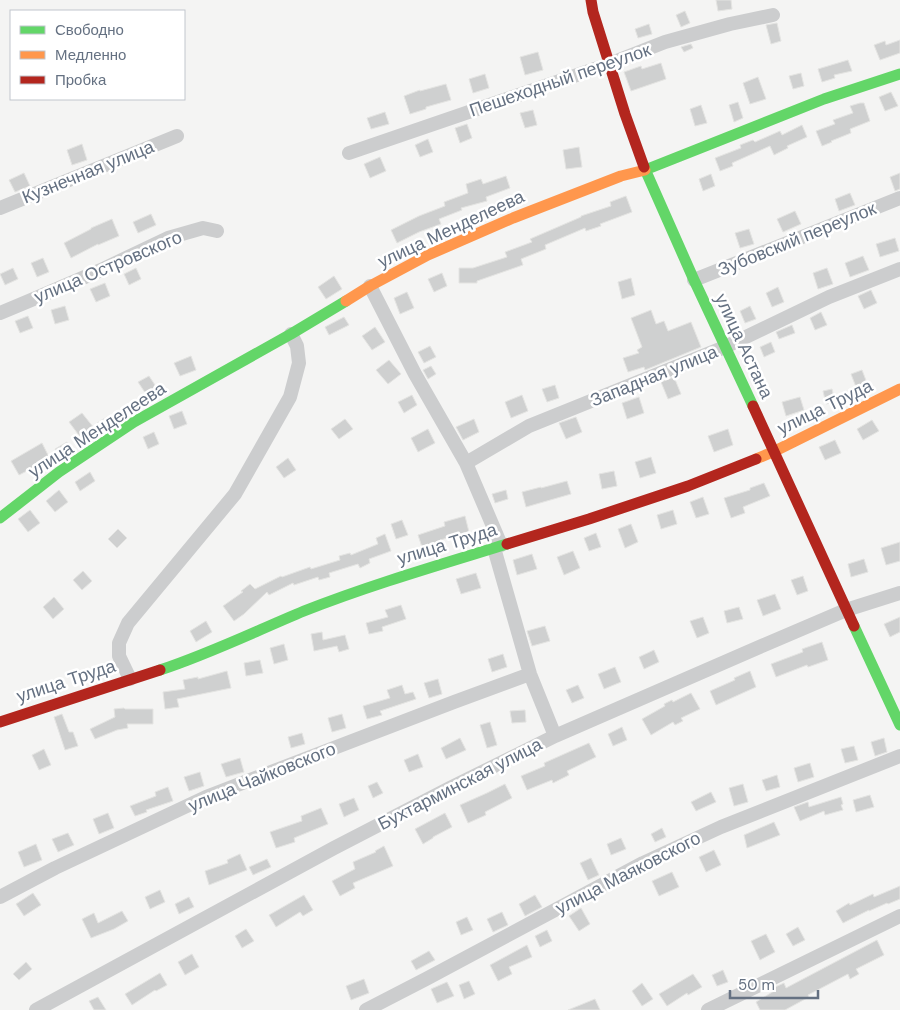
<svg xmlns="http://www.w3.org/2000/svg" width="900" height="1010" viewBox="0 0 900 1010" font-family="'DM Sans',sans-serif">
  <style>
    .building { fill: #cfd0d0; stroke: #e4e4e2 }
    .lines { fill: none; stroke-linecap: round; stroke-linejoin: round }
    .street { stroke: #cccdce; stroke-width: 14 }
    .fast { stroke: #63d668; stroke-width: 11 }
    .slow { stroke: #ff974d; stroke-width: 11 }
    .jam { stroke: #b3261e; stroke-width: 11 }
    .labels { text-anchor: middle; stroke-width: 5; stroke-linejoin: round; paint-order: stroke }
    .street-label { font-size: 18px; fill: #657182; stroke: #fff }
  </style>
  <rect width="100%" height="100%" fill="#f4f4f3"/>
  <!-- building -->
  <path class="building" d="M716 0H731L732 9 718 11Z
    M685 11 690 23 681 27 676 15Z
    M777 23 781 41 771 44 766 25Z
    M649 24 652 34 638 38 635 29Z
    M900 40V53L880 60 874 45 885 41 886 45Z
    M691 44 693 48 684 52 681 47Z
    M538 52 543 70 525 75 520 57Z
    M848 60 852 71 834 75 835 78 822 82 818 69Z
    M661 63 666 79 631 91 624 72 641 66 642 69Z
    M801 73 804 86 793 89 789 76Z
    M485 74 489 88 473 93 469 79Z
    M758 77 766 99 750 104 743 83Z
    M446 84 451 100 426 107V109L410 114 404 96 420 90V91Z
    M891 92 898 106 885 111 879 97Z
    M738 102 743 118 734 122 729 105Z
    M860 103H864L870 121 850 129 851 133 831 141 832 142 822 146 816 131 835 124 833 120 853 113 850 106Z
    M701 105 707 123 695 126 690 109Z
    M533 110 537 125 525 128 520 113Z
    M385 112 389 124 371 129 367 118Z
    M467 124 472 138 460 143 455 128Z
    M802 125 807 137 787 146 788 148 774 155 770 146 732 163 733 166 720 171 715 158 741 148 740 145 753 140 755 142 780 131 782 135Z
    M428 139 433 152 420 157 415 145Z
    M82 144 87 160 72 165 67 150Z
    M579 147 582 167 566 169 563 150Z
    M380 157 386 171 370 178 364 164Z
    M24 173 30 186 15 192 9 180Z
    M900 173V189L895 191 890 177Z
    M711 174 715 186 703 191 699 179Z
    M506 176 510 188 486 197 487 201 461 208 462 210 439 219 441 224 419 232 397 243 391 230 419 216 445 206 444 202 468 193 466 184 481 179 483 184Z
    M850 193 855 205 839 211 835 199Z
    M626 196 632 212 600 224 601 226 586 231 585 228 545 245 546 249 521 259 523 265 477 281V283H459V268H473L507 257 505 252 532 242 530 239 581 217V216L611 206 610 202Z
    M795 211 801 224 783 232 777 219Z
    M151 214 156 225 138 233 133 222Z
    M112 219 119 236 98 245V244L71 258 64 243 91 229V228Z
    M749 229 754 244 740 248 735 233Z
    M895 238 899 251 880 257 876 244Z
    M863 256 869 270 850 277 845 263Z
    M43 258 49 272 37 277 31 263Z
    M13 268 18 279 5 285 0 274Z
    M136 268 141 279 129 285 124 274Z
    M827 268 833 284 818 289 813 273Z
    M442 273 447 286 434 292 428 279Z
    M334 276 342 289 326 299 318 287Z
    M631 278 635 295 622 299 618 282Z
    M105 283 110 296 96 302 90 289Z
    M778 287 784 302 772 307 766 293Z
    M871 290 877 303 864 309 858 296Z
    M407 292 414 308 400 314 394 298Z
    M65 306 69 320 55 324 51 310Z
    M750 306 756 319 745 323 740 311Z
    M651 310 656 324 664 321 668 331 691 322 701 347 645 370 644 367 628 372 623 358 639 353 637 350 642 347 631 318Z
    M821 312 827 325 815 330 810 318Z
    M28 316 33 328 20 333 15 321Z
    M344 317 349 325 329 335 325 327Z
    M792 325 795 333 779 339 776 332Z
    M375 327 385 342 372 350 362 336Z
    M771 342 775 352 764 357 760 347Z
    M430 346 436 357 424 363 418 352Z
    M191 356 196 370 180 376 174 363Z
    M389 360 401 374 388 384 376 370Z
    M431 366 436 374 428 379 423 370Z
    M862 370 867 383 856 387 851 374Z
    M149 376 157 388 146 394 138 382Z
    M674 377 681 394 668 399 661 382Z
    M555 385 559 398 547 402 542 389Z
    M832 389 835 402 826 404 823 391Z
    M412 395 417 405 404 413 398 402Z
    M522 395 528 411 511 418 505 402Z
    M639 397 644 413 627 419 622 403Z
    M800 397 804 410 786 416 782 402Z
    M182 411 187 424 174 429 169 416Z
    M82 413 94 428 81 438 69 422Z
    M110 415 114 421 102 429 97 423Z
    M576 417 582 432 566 439 559 423Z
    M345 419 353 429 339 439 331 429Z
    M474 419 479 432 463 440 456 427Z
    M872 420 879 431 863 440 857 429Z
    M428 429 435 443 418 452 411 438Z
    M728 429 733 445 714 452 708 436Z
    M154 432 159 444 148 449 143 437Z
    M835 440 841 453 825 460 819 447Z
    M67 442 72 449 60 457 55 449Z
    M42 443 50 459 19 475 11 461Z
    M651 457 656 473 640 478 635 462Z
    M288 458 296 470 284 478 276 467Z
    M614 471 617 486 602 489 599 474Z
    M90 472 95 481 80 491 75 482Z
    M567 481 571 494 526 507 522 492 541 487V488Z
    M764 483 770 496 743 507 745 513 731 518 724 498 750 490V488Z
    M59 490 68 502 55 512 46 501Z
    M506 490 508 499 495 503 492 494Z
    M703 497 709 514 696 518 690 502Z
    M30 510 40 523 28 532 18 519Z
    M673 510 677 524 661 529 657 515Z
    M465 516 469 532 440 540V541L422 547 418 535 445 526 444 522Z
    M402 520 408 535 396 539 391 524Z
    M631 524 638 542 625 548 618 529Z
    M118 529 127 538 117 548 108 539Z
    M596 533 601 547 589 551 584 538Z
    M385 534 391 551 369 559 370 563 360 568 358 564 329 573 330 577 319 580 318 577 294 585 293 583 269 595 267 592 244 614 234 621 223 606 243 592 241 591 250 584 255 589 281 576 282 577 310 567 311 569 340 560 339 556 350 553 351 555 378 544 376 538Z
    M900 542V561L886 565 881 548Z
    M573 551 580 568 564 575 557 557Z
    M532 554 537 569 517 575 513 560Z
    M864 559 868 572 851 577 848 564Z
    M83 571 92 581 82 590 73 580Z
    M476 573 481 588 461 594 456 579Z
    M803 576 808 591 797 595 791 580Z
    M775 594 781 609 763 616 757 600Z
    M54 597 64 609 53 619 43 607Z
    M401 605 406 619 382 627 383 631 369 634 366 623 388 617 385 610Z
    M739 607 743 619 727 623 724 611Z
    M703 617 709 633 697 638 690 621Z
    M900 617V632L890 637 884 624Z
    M206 621 212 632 196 642 190 631Z
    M545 626 550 641 532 646 527 631Z
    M322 632 323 640 345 635 349 649 339 652 337 646 314 651 311 634Z
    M822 642 828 660 808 667 807 665 776 677 771 664 803 652 802 649Z
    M284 644 288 660 274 664 270 648Z
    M654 650 659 662 644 669 639 657Z
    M503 654 507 667 492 672 488 659Z
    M260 660 263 673 246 676 244 663Z
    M615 667 621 682 604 689 598 674Z
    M227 671 231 688 177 699 179 707 165 709 163 692 185 689 183 680 198 677V679Z
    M750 671 756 687 716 705 710 691 735 680 734 678Z
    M438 679 442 694 429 698 424 683Z
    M402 685 405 694 413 692 416 699 380 711 382 715 367 719 363 706 390 698 387 690Z
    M578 685 584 698 572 703 566 690Z
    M691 693 700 709 681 718 683 721 675 725 673 722 651 735 642 719 665 706 664 704 672 700 673 702Z
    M124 708 125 709H153V724H127L128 728 117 730 95 739 90 729 115 717 114 709Z
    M525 710 526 722 512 723 510 711Z
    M62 714 69 732H73L78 746 65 750 54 717Z
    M342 714 346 728 332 732 328 718Z
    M490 722 497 745 487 748 480 725Z
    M622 727 627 740 613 746 608 734Z
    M302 733 305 744 291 748 288 737Z
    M460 738 466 750 446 759 441 748Z
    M884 738 887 752 875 756 871 742Z
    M589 743 596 757 567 771 569 775 553 783 552 780 527 790 521 776 545 766 544 763Z
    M854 746 858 760 845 763 841 749Z
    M44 749 51 765 39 770 32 755Z
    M418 754 423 767 409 772 404 760Z
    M240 758 244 772 226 777 221 764Z
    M810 763 814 777 798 782 794 768Z
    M200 772 204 786 189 791 184 777Z
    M777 775 780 787 766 791 762 780Z
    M377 782 383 793 373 798 368 786Z
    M505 784 512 798 485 812 486 815 468 823 460 805 487 793Z
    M743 784 748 802 734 806 729 788Z
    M168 787 173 801 146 810 147 812 135 816 130 806 156 796 155 792Z
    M711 792 716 802 696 811 691 802Z
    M870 795 874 807 856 812 853 800Z
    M841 797 843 804 841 805 843 810 825 815 824 811 800 821 794 807 808 802 809 807Z
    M354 798 359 810 344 817 339 804Z
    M321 808 328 824 294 838 295 842 276 848 270 832 302 821 301 816Z
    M108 813 114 828 99 834 93 819Z
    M445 813 452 827 433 837V838L423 844 415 829Z
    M774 822 780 835 747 848 744 835Z
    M662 828 666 837 655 842 651 834Z
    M68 833 74 845 58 852 52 839Z
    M621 838 626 849 611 855 607 844Z
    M36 844 42 860 24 867 18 852Z
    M384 846 393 866 353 883 355 888 340 896 332 881 355 869 353 862 376 852 375 851Z
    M714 850 721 865 706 872 699 857Z
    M240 854 247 870 209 885 205 871 228 863 227 860Z
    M591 858 599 875 588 880 580 863Z
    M267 859 271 867 253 875 249 867Z
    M672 872 679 887 659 896 652 881Z
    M900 886V899L888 904 887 903 869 911V910L843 923 836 911 849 903 850 905 873 894 874 897Z
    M160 890 165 902 150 909 145 897Z
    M33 893 41 905 24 916 16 904Z
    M304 895 313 910 303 916 300 912 276 927 269 915Z
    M535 895 542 907 525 916 519 904Z
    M189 897 194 907 179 914 175 904Z
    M581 908 590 924 579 931 569 916Z
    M122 911 128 921 114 929 91 938 82 919 94 913 98 923Z
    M502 912 508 925 493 932 487 919Z
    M467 917 473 930 461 935 456 922Z
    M798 927 805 940 793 946 786 934Z
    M246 929 254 941 242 948 235 936Z
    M547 930 552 941 540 947 535 936Z
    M766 934 775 952 760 960 751 941Z
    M877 940 884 955 856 969 859 974 850 979 848 974 808 995 809 997 785 1010H760L756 1002 774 991 773 988 784 983 786 988Z
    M527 945 532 957 509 967 512 974 498 981 490 965Z
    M429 951 435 960 416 970 411 961Z
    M192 954 199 967 185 975 178 962Z
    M26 962 32 969 19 980 13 974Z
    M723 970 728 982 717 986 712 975Z
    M160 973 167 985 156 991 155 990 132 1005 125 994Z
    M693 974 702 987 688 995 687 993 667 1006 659 994Z
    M364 979 369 993 351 1000 346 986Z
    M469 981 475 994 464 999 459 985Z
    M447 982 454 996 437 1003 431 989Z
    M642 983 653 999 642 1006 632 991Z
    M98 997 106 1010H94L89 1001Z
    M595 999 600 1010H568Z"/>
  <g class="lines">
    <!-- street -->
    <path class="street" d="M349 153 609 64 665 42 730 24 773 15
      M0 208 177 136
      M694 280 900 198
      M370 286 415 374 466 463 501 545
      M0 313 36 298 101 270 168 238 203 228 217 231
      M466 463 529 426 725 347 829 297 900 269
      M494 548 530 674 555 736
      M130 679 119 656V643L128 623 235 494 290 397 299 363 297 346 291 334
      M0 897 55 868 206 797 454 702 530 674
      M36 1010 334 848 450 788 555 736 764 645 846 610 900 593
      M366 1010 426 979 643 863 721 827 900 756
      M708 1010 900 916"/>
    <!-- fast -->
    <path class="fast" d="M644 167 694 280 753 406
      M645 170 824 99 900 74
      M0 518 59 472 134 422 291 334 346 301
      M854 626 900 725
      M160 670C209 654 256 631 304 611 370 585 439 565 507 544"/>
    <!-- slow -->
    <path class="slow" d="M346 301 370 286 428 255 513 218 621 176 645 170
      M756 459 775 451 900 389"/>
    <!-- jam -->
    <path class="jam" d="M591 0 593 12 625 114 644 167
      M753 406 854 626
      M507 544 589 519 688 486 756 459
      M0 722 160 670"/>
  </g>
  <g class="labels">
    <!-- street labels -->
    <g class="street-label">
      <text transform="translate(560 80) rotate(-19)" y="6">Пешеходный переулок</text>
      <text transform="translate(88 172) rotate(-22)" y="6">Кузнечная улица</text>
      <text transform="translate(451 229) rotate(-25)" y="6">улица Менделеева</text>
      <text transform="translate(797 239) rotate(-22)" y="6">Зубовский переулок</text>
      <text transform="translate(108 267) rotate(-23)" y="6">улица Островского</text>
      <text transform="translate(744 346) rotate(65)" y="6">улица Астана</text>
      <text transform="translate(654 376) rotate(-22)" y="6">Западная улица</text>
      <text transform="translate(825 407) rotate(-26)" y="6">улица Труда</text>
      <text transform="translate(97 430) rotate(-33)" y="6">улица Менделеева</text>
      <text transform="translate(447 544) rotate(-17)" y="6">улица Труда</text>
      <text transform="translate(66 681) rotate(-18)" y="6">улица Труда</text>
      <text transform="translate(262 777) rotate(-22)" y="6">улица Чайковского</text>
      <text transform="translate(460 784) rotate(-27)" y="6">Бухтарминская улица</text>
      <text transform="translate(628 873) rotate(-27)" y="6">улица Маяковского</text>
    </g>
  </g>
  <!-- legend -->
  <rect x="10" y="10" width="175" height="90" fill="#ffffff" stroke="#c1c6cd"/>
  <rect x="20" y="26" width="25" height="8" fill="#63d668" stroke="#c1c6cd"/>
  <text x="55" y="35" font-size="15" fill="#657182">Свободно</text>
  <rect x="20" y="51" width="25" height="8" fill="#ff974d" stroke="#c1c6cd"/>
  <text x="55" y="60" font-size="15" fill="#657182">Медленно</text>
  <rect x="20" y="76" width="25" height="8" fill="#b3261e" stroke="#c1c6cd"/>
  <text x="55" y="85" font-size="15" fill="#657182">Пробка</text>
  <!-- scale -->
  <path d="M730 990v8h88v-8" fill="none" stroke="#657182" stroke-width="2.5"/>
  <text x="738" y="990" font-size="15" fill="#657182" stroke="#ffffff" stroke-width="4" paint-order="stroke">50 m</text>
</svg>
